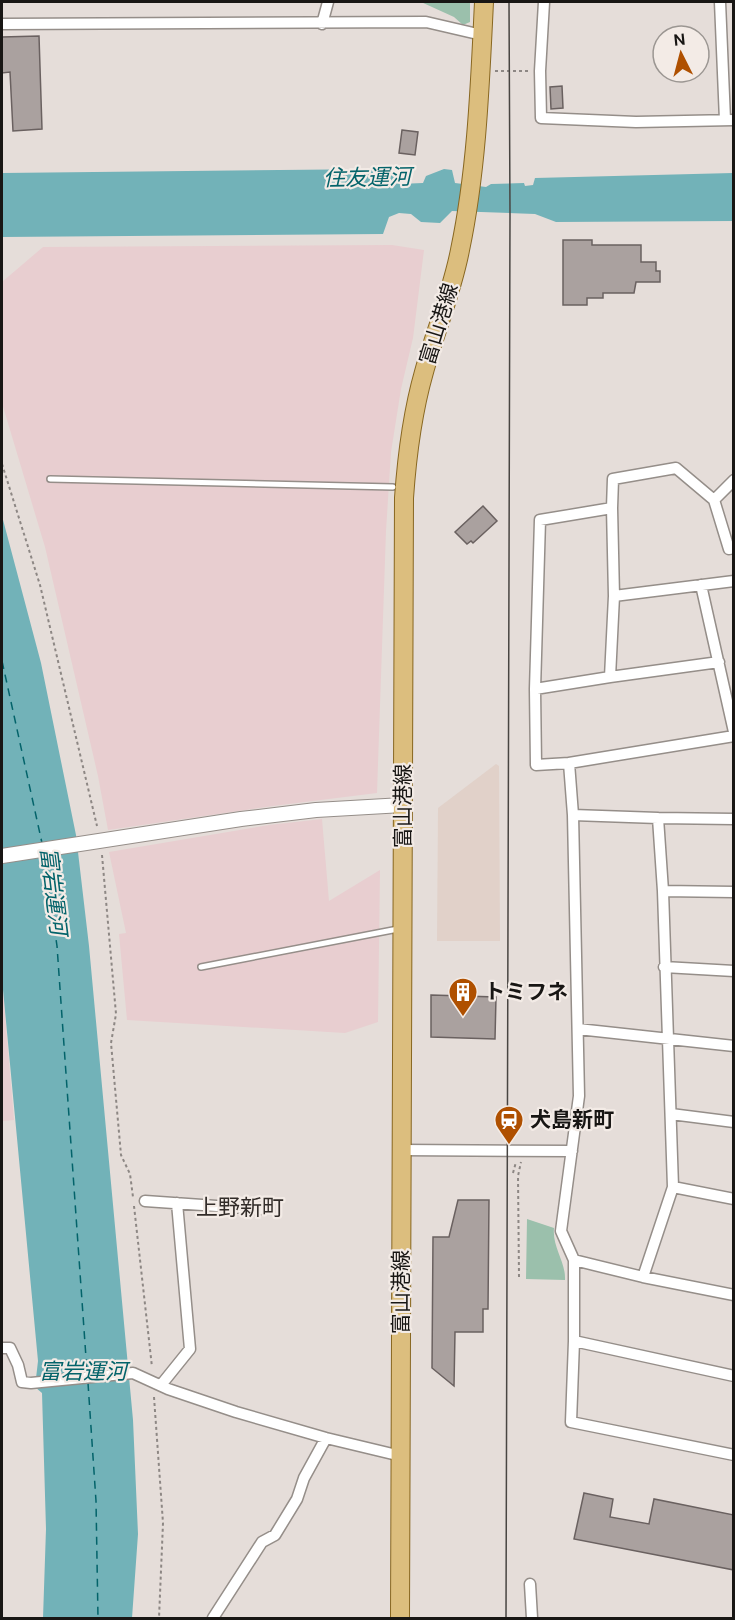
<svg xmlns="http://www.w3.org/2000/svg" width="735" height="1620" viewBox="0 0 735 1620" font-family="'DM Sans','Noto Sans JP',sans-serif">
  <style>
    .built { fill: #e1d1c9 }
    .industrial { fill: #e8ced0 }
    .green { fill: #9bc0ac }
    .water { fill: #72b2b8 }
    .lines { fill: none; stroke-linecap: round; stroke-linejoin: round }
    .ferry { stroke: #03636a; stroke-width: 1.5; stroke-dasharray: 8 6; stroke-linecap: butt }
    .building { fill: #aaa19f; stroke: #6a6160; stroke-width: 1.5 }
    .service-casing { stroke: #958e89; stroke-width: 8 }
    .minor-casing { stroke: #958e89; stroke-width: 13 }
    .tertiary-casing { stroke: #958e89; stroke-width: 16 }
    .primary-casing { stroke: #886721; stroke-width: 20 }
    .path { stroke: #8d8784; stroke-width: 2; stroke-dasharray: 3 3; stroke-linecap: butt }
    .service { stroke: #fff; stroke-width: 5 }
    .minor { stroke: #fff; stroke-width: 10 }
    .tertiary { stroke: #fff; stroke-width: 14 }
    .primary { stroke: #dcbe7e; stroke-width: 18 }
    .tram { stroke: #484542; stroke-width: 1.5 }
    .labels { text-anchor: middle; stroke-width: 4.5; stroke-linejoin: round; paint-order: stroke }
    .street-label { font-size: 21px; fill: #181614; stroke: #f3ebe6 }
    .poi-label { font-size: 21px; font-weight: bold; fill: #181614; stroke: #f3ebe6; text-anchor: start }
    .water-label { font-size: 22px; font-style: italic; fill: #03636a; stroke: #f3ebe6 }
    .neighbourhood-label { font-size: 22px; fill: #322c29; stroke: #f3ebe6 }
  </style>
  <rect width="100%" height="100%" fill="#e5ddd9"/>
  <!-- built -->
  <path class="built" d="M496 764 499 766 500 941H437L438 808Z"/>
  <!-- industrial -->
  <path class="industrial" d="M392 245 424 250 413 338 401 389 391 452 386 531 377 793 273 806 108 830 98 776 45 547 2 403V282L43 247Z
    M322 819 329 901 380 870 378 1022 345 1033 127 1020 119 934 126 933 109 852 269 825Z
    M2 979 14 1120 2 1121Z"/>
  <!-- green -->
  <path class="green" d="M421 2H470V22L463 25 454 17Z
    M527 1219 554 1228C552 1247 566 1262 565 1280L526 1279Z"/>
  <!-- water -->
  <path class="water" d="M383 169 395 172 399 184 423 183 426 176 444 169 452 170 455 183 486 187 491 184 524 183 525 186 533 185 535 178 733 173V221L556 222 535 214 452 211 440 223 421 222 411 214 399 213 389 217 383 234 2 237V173Z
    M2 516 41 663 76 835 89 946 133 1420 138 1534 132 1618H43L46 1529 42 1393 35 1387 38 1361 2 979Z"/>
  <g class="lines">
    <!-- ferry -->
    <path class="ferry" d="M2 661 42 843
      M44 857 57 946 87 1372
      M88 1383 96 1501 98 1618"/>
  </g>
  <!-- building -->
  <path class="building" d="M39 36 42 129 13 131 10 72 2 73V37Z
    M562 86 563 108 551 109 550 87Z
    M402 130 418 132 415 155 399 153Z
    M563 240H592V245H641V262H656V271H660V282H636L634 293H603V298H587V305H563Z
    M483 506 497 521 473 543 471 541 467 544 455 532Z
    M431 995 496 997 495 1039 431 1037Z
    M458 1200H489L488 1309H483V1332H455L454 1386 432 1368 433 1237H449Z
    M584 1493 613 1499 610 1517 649 1524 654 1499 734 1515V1570L574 1539Z"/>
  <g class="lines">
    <!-- service casing -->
    <g class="service-casing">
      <path id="service" d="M50 479 393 487
        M201 967 398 929"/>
    </g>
    <!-- minor casing -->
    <g class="minor-casing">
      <path id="minor" d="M544 2 540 71 541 118 636 122 734 120
        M720 2 725 120
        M2 24 426 22 482 35
        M322 24 328 2
        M734 480 714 500 729 549 734 548
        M701 585 734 732
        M614 596 612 508 613 479 676 468 714 500
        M610 677 719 662
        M535 689 540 520 612 508
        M569 763 734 736
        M573 815 658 818
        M663 891 734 892
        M664 967 734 971
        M578 1029 734 1046
        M671 1114 734 1122
        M401 1150 572 1151
        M673 1187 734 1199
        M145 1201 260 1209
        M574 1260 561 1231 579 1096 573 815 569 763 536 765 535 689 610 677 614 596 734 581
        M643 1277 673 1187 663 891 658 818 734 819
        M734 1295 643 1277 574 1260V1341L571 1422 734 1455
        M574 1341 734 1376
        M2 1348H10L18 1365 22 1382 31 1383 133 1373 168 1389 236 1412 326 1438 401 1456
        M161 1385 190 1349 177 1203
        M530 1584 532 1618
        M213 1618 262 1542 275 1535 297 1499 304 1478 326 1438"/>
    </g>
    <!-- tertiary casing -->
    <g class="tertiary-casing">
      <path id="tertiary" d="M2 856 241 819 316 810 403 805"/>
    </g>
    <!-- primary casing -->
    <g class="primary-casing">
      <path id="primary" d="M400 1618 404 498C407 455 412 414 424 372 435 332 452 292 460 250 477 169 480 84 484 2"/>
    </g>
    <!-- path -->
    <path class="path" d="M495 71H528
      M2 464 40 585 97 826
      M102 855 116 1014 111 1043 121 1155 130 1174 133 1197
      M502 1125V1137
      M513 1173 516 1162
      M134 1206 152 1367
      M519 1277 518 1176 521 1162
      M154 1397 163 1523 159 1618"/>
    <!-- service -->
    <use href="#service" class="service"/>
    <!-- minor -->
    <use href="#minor" class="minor"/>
    <!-- tertiary -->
    <use href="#tertiary" class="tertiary"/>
    <!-- primary -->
    <use href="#primary" class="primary"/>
    <!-- tram -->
    <path class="tram" d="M506 1618 510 215 509 2"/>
  </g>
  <!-- icons -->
  <defs>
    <g id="building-pin" transform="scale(1.5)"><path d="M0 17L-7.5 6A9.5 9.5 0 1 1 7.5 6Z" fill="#af5000" stroke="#f3ebe6"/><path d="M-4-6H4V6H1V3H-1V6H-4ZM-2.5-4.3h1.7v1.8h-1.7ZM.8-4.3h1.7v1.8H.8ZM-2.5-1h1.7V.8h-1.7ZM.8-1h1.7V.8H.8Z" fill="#fff"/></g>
    <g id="station-pin" transform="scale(1.5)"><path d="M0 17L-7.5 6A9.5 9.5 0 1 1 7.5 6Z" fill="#af5000" stroke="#f3ebe6"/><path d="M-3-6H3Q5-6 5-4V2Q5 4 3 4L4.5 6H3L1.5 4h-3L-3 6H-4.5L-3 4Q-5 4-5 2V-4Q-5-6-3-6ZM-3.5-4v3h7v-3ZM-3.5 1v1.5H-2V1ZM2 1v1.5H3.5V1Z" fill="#fff"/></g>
  </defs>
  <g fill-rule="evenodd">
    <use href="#building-pin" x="463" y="992"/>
    <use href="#station-pin" x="509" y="1120"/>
  </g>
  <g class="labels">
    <!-- street labels -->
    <g class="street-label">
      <text transform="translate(439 324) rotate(-73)" y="7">富山港線</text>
      <text transform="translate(403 806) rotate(-90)" y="7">富山港線</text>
      <text transform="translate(401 1292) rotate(-90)" y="7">富山港線</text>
    </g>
    <!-- poi labels -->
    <g class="poi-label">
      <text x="484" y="999">トミフネ</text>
      <text x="530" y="1127">犬島新町</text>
    </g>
    <!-- water labels -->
    <g class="water-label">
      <text transform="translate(367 177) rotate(-1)" y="8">住友運河</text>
      <text transform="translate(54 891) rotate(83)" y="8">富岩運河</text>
      <text x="83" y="1379">富岩運河</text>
    </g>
    <!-- neighbourhood labels -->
    <g class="neighbourhood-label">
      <text x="240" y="1215">上野新町</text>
    </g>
  </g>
  <!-- border -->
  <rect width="735" height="1620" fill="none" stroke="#181614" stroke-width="6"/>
  <!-- north arrow -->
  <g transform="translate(681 54) rotate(354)"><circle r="28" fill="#f3ebe6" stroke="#9b9692" stroke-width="1.5"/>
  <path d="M0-4.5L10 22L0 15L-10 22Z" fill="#af5000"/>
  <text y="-9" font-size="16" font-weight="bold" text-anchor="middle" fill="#181614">N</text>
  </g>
</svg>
